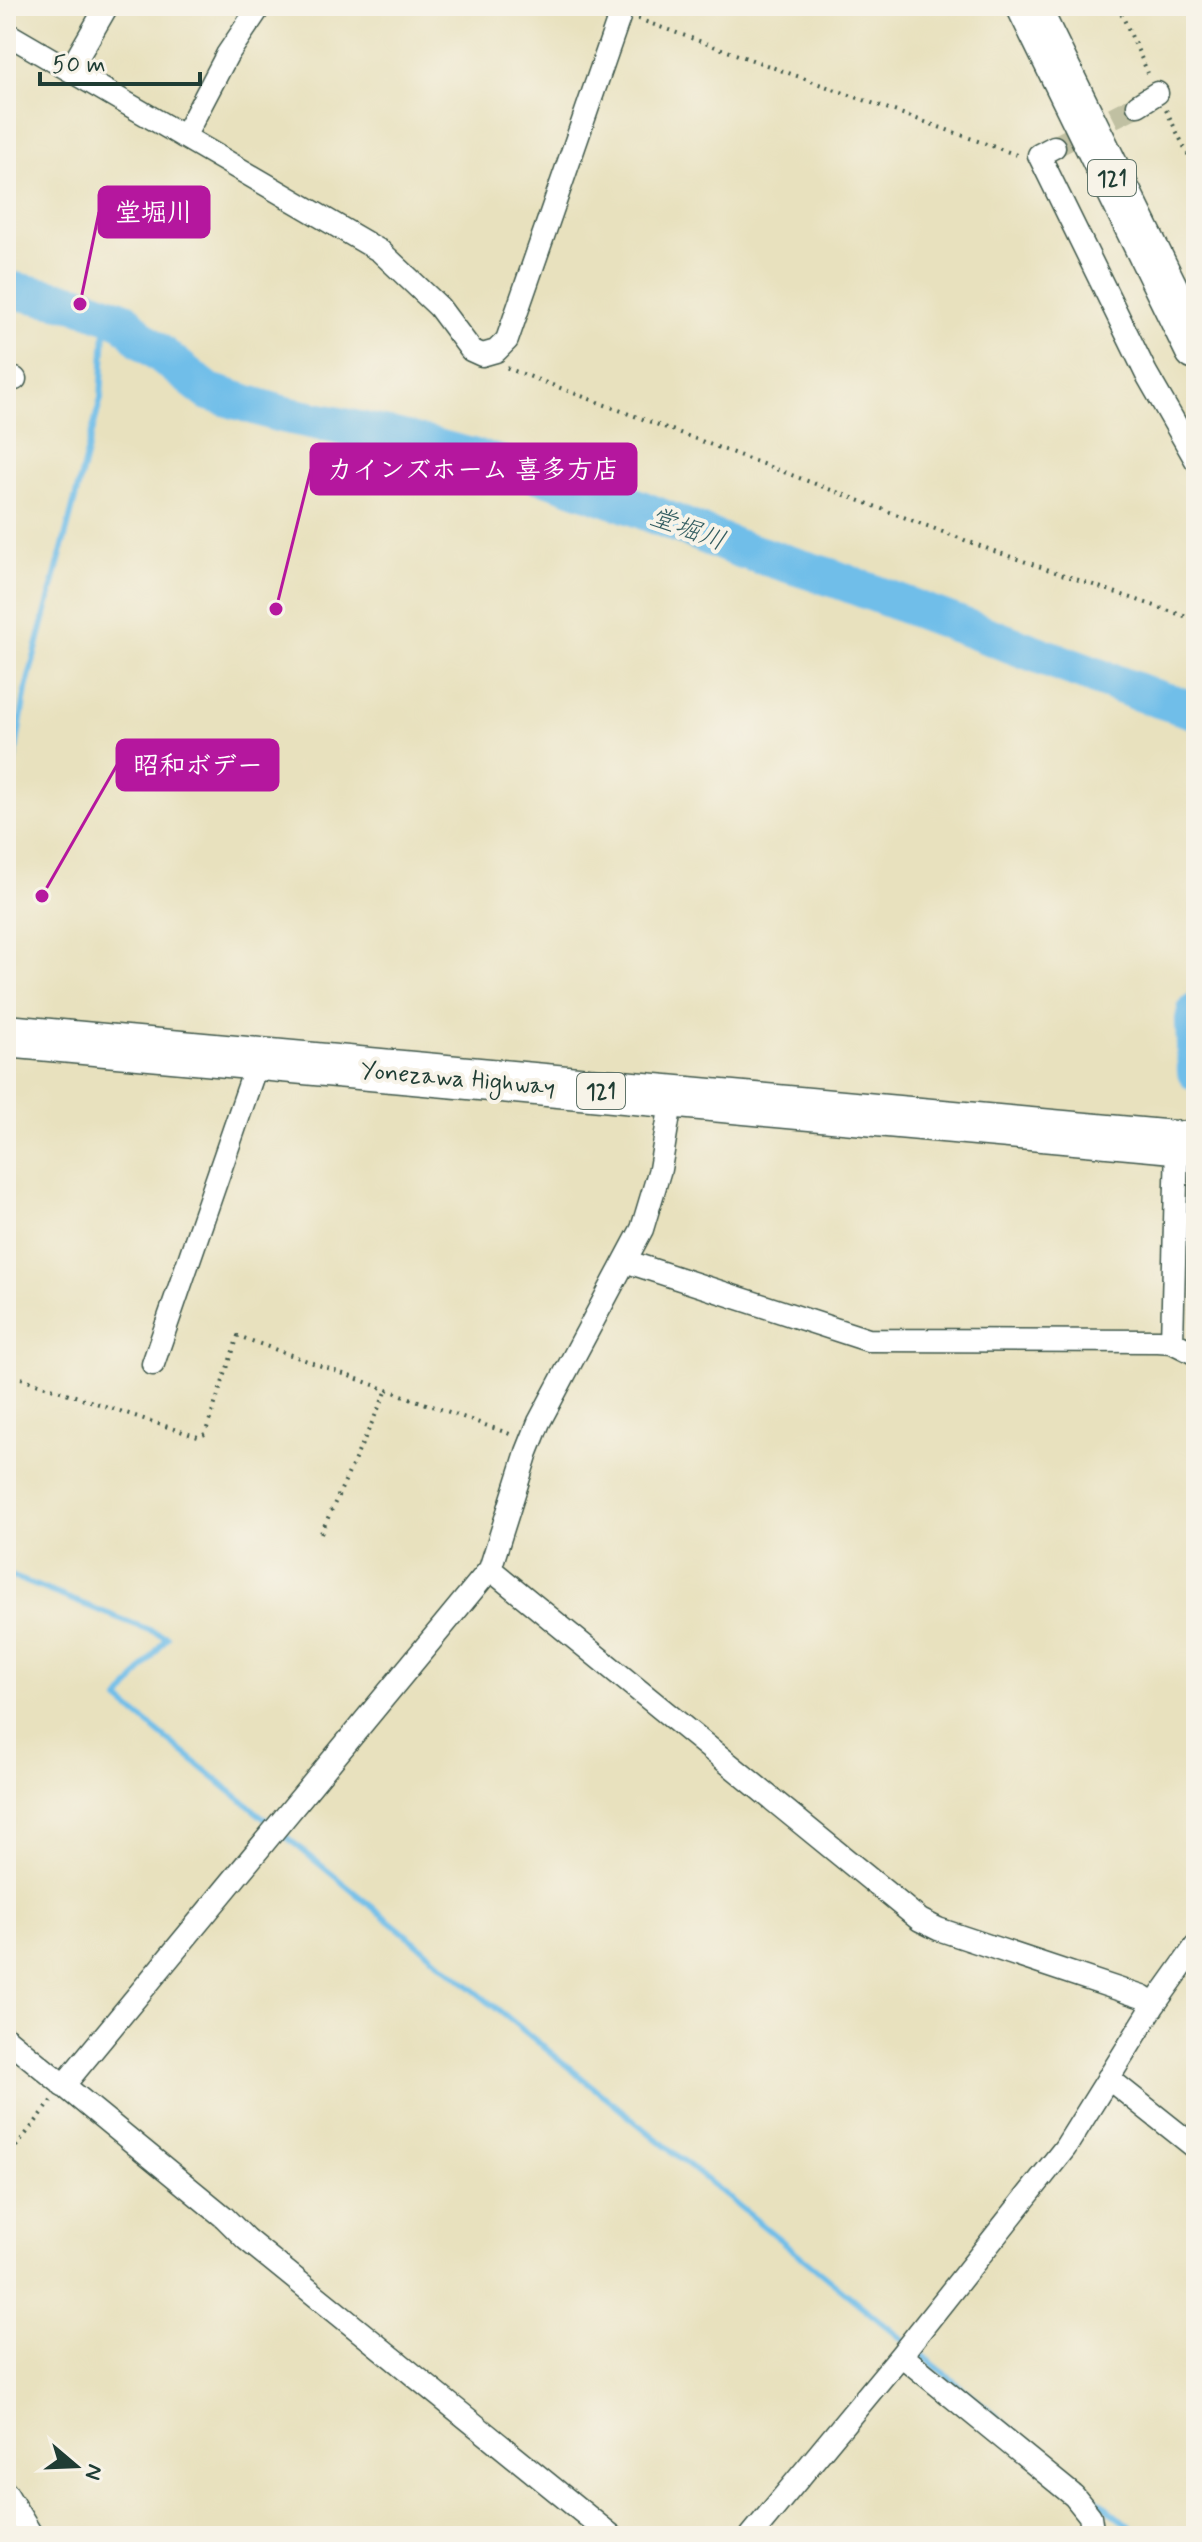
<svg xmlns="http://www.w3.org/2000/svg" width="1202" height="2542" viewBox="0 0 1202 2542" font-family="Mynerve,'Klee One',sans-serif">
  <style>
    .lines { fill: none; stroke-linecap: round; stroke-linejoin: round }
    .stream { stroke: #6fbee9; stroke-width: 6 }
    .river { stroke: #6fbee9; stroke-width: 38 }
    .street-tunnel { stroke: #c0c0a2; stroke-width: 22; stroke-dasharray: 22 11; stroke-linecap: butt }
    .street-casing { stroke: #3d5649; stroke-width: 25 }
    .highway-casing { stroke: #3d5649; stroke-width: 45 }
    .path { stroke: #3d5649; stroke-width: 4; stroke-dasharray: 2 6; stroke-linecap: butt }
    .street { stroke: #fff; stroke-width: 22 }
    .highway { stroke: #fff; stroke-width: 42 }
    .labels { text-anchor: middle; stroke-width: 8; stroke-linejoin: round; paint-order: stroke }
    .shield { fill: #f7f3e8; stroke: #60746a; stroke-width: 2 }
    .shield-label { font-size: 22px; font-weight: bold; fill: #1f3d34 }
    .street-label { font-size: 24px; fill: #1f3d34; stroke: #f7f3e8 }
    .water-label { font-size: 26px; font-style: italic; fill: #335d61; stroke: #f7f3e8 }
    .leader { fill: none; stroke: #b5179e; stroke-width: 3 }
    .callout-dot { fill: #b5179e; stroke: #f7f3e8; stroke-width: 3 }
    .callout { fill: #b5179e; stroke: #b5179e; stroke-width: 3 }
    .callout-label { font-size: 26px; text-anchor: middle; font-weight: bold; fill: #fff }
  </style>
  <rect width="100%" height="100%" fill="#f7f3e8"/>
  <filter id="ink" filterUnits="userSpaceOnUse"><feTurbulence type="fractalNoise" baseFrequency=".0125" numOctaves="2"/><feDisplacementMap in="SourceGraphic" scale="16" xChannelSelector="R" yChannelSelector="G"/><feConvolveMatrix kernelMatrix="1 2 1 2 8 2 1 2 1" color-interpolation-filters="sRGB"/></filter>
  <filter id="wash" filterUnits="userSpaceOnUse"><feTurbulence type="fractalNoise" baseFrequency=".006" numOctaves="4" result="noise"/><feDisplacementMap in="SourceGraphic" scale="32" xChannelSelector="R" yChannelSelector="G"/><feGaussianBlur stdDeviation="1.8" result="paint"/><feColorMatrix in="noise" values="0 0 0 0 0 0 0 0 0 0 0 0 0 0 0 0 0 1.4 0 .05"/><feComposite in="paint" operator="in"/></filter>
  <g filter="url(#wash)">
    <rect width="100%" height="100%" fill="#e8e1be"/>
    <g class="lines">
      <!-- stream -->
      <path class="stream" d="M6 810 26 689 101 398 106 315
        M6 1574 167 1637 119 1700 271 1824
        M279 1831 994 2414 1141 2536
        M27 2510 53 2536"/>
      <!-- river -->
      <path class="river" d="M6 289 80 304 125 321 140 338 209 392 281 414 394 437 549 477 635 507 737 548 836 579 1149 696 1196 711
        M1196 1011 1194 1020 1196 1072"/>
    </g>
  </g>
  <g filter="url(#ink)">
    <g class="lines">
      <!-- street-tunnel -->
      <path class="street-tunnel" d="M1054 147 1138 105"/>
      <!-- street casing -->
      <g class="street-casing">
        <path id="street" d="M6 33 380 251 439 307 471 350 482 355 496 351 507 340 623 6
          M70 70 107 6
          M1138 105 1157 93
          M184 137 227 55 260 6
          M1054 147 1039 155 1146 373 1196 460
          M6 379H15
          M631 1263 868 1340 1158 1341 1172 1342 1196 1354
          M1172 1342 1177 1143
          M153 1364 258 1060
          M490 1569 920 1920 938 1929 1142 1997 1154 2005
          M6 2038 224 2217 246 2239 612 2536
          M1108 2078 1196 2148
          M63 2086 490 1569 527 1452 539 1422 642 1229 660 1169 672 1097
          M901 2355 1074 2496 1090 2516 1093 2536
          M6 2493 32 2536
          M751 2536 901 2355 1065 2148 1154 2005 1196 1946"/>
      </g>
      <!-- highway casing -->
      <g class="highway-casing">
        <path id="highway" d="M1028 6 1196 349
          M6 1036 1196 1144"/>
      </g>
      <!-- path -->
      <path class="path" d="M1118 6 1148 73
        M638 19 1017 155
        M1166 110 1196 171
        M507 368 991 550 1196 620
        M6 1373 198 1437 205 1434 238 1336 510 1434
        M321 1533 387 1390
        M6 2159 52 2101"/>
      <!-- street -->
      <use href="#street" class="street"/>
      <!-- highway -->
      <use href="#highway" class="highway"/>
    </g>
  </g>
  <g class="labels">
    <!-- shield labels -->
    <g class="shield">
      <rect x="1088" y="160" width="48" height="36" rx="6"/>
      <rect x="577" y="1073" width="48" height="36" rx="6"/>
    </g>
    <g class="shield-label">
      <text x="1112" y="186">121</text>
      <text x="601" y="1099">121</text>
    </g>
    <!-- street labels -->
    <g class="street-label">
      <text transform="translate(458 1078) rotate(5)" y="8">Yonezawa Highway</text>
    </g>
    <!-- water labels -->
    <g class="water-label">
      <text transform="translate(688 528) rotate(20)" y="9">堂堀川</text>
    </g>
  </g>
  <!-- callouts -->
  <path class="leader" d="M80 304L99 212M276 609L311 469M42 896L117 765"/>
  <g class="callout-dot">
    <circle cx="80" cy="304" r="8"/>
    <circle cx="276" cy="609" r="8"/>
    <circle cx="42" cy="896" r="8"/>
  </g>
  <g class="callout">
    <rect x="99" y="187" width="110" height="50" rx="8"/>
    <rect x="311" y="444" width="325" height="50" rx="8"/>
    <rect x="117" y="740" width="161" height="50" rx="8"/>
  </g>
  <g class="callout-label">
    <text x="154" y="221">堂堀川</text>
    <text x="473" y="478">カインズホーム 喜多方店</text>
    <text x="198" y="774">昭和ボデー</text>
  </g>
  <!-- margin -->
  <rect width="1202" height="2542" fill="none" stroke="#f7f3e8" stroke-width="32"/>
  <!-- north arrow -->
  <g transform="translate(76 2466) rotate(109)" stroke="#f7f3e8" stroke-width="6" paint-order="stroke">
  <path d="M0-6L14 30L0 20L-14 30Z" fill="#1f3d34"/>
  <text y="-12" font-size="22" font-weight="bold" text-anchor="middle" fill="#1f3d34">N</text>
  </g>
  <!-- scale -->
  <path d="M40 72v12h160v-12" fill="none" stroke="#1f3d34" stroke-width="4"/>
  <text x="52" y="72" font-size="24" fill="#1f3d34" stroke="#f7f3e8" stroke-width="6" paint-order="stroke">50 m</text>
</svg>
